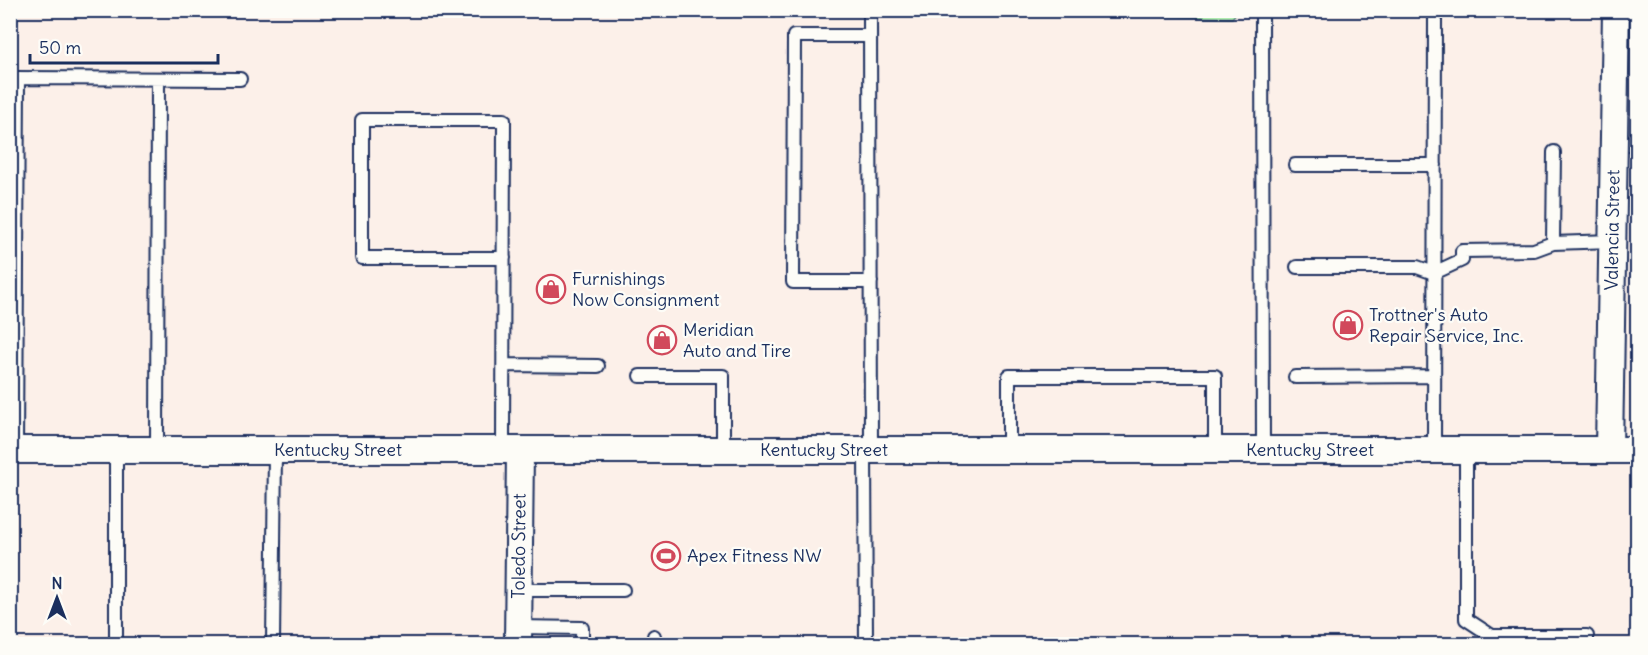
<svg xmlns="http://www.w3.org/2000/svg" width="1648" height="655" viewBox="0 0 1648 655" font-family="Delius,sans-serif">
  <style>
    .forest { fill: url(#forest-crowns); stroke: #668e88; stroke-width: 1.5 }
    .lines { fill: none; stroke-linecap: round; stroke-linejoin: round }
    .service-casing { stroke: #1b2f5e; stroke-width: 16 }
    .minor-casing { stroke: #1b2f5e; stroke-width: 30 }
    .service { stroke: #fdfcf7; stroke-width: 12 }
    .minor { stroke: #fdfcf7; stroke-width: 26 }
    .labels { text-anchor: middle; stroke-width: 4.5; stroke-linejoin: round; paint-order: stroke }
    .street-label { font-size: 18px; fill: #1b2f5e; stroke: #fdfcf7 }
    .poi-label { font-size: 18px; fill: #1b2f5e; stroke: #fdfcf7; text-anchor: start }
  </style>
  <defs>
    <pattern id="forest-crowns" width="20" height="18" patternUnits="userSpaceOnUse" patternTransform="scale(1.5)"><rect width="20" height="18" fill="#b2ecb1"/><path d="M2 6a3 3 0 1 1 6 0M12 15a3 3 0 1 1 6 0" fill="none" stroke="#98cb9b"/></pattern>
  </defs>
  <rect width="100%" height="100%" fill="#fcf0e9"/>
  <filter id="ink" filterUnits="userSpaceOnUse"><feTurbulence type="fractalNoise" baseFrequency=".0167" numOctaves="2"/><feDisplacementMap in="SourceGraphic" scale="12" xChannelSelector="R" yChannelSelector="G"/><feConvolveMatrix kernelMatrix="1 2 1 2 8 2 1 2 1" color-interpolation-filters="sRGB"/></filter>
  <g filter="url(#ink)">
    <!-- forest -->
    <path class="forest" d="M881 11V10L1238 11 1232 18Z"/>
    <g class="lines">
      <!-- service casing -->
      <g class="service-casing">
        <path id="service" d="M870 10 871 450
          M1262 11 1263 450
          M870 36H794L793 282H871
          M12 78 240 79
          M1295 165H1435
          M1553 243 1554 152
          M1297 267H1417L1434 273 1462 260V251L1534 250 1553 243 1612 241
          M504 365 598 366
          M640 376H723V450
          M1295 377 1434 376
          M16 450 18 78
          M116 450V644
          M157 450 158 79
          M503 450 504 120H362V258H504
          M865 450 866 644
          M1009 450V376H1215V450
          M1434 450 1435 16
          M1466 450V619L1492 636H1587V644
          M519 590H623
          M518 627 582 628V644
          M654 636 655 644
          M273 644 275 450"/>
      </g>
      <!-- minor casing -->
      <g class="minor-casing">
        <g id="minor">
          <path id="s1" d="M10 450H1638"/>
          <path id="s2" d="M1609 450 1616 10"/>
          <path id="s3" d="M518 644 520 450"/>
        </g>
      </g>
      <!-- service -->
      <use href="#service" class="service"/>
      <!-- minor -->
      <use href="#minor" class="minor"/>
    </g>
  </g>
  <!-- icons -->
  <defs>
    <g id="shop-ring" transform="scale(1.5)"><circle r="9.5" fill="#fdfcf7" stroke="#d1495b" stroke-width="1.5"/><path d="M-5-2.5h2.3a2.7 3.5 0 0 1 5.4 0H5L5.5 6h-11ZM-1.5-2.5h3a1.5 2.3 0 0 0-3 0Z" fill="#d1495b"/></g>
    <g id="stadium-ring" transform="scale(1.5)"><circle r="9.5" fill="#fdfcf7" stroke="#d1495b" stroke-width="1.5"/><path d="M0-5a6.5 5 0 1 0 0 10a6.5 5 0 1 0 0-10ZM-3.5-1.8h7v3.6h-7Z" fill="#d1495b"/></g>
  </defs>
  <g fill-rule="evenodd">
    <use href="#shop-ring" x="551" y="289"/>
    <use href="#shop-ring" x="1348" y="325"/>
    <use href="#shop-ring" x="662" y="340"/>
    <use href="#stadium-ring" x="666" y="556"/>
  </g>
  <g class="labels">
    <!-- street labels -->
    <g class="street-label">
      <text dy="6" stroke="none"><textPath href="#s2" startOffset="220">Valencia Street</textPath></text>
      <text dy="6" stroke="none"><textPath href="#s1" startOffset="328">Kentucky Street</textPath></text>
      <text dy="6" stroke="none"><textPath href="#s1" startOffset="814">Kentucky Street</textPath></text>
      <text dy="6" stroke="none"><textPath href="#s1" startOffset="1300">Kentucky Street</textPath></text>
      <text dy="6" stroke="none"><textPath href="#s3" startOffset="98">Toledo Street</textPath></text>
    </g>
    <!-- poi labels -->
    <g class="poi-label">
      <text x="572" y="285">Furnishings<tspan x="572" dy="21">Now Consignment</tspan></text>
      <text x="1369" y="321">Trottner's Auto<tspan x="1369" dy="21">Repair Service, Inc.</tspan></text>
      <text x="683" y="336">Meridian<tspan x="683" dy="21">Auto and Tire</tspan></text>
      <text x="687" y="562">Apex Fitness NW</text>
    </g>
  </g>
  <!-- margin -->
  <rect width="1648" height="655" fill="none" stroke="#fdfcf7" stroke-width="36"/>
  <rect x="18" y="18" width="1612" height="619" fill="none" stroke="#1b2f5e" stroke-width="2" filter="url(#ink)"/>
  <!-- north arrow -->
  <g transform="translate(57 598)" stroke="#fdfcf7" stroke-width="4.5" paint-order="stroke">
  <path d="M0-4.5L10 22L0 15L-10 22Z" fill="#1b2f5e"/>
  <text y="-9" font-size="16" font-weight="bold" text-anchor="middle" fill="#1b2f5e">N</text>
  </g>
  <!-- scale -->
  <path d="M30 54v9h188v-9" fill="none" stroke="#1b2f5e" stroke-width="3"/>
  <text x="39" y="54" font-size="18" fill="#1b2f5e" stroke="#fdfcf7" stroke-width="4.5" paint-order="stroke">50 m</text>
</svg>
